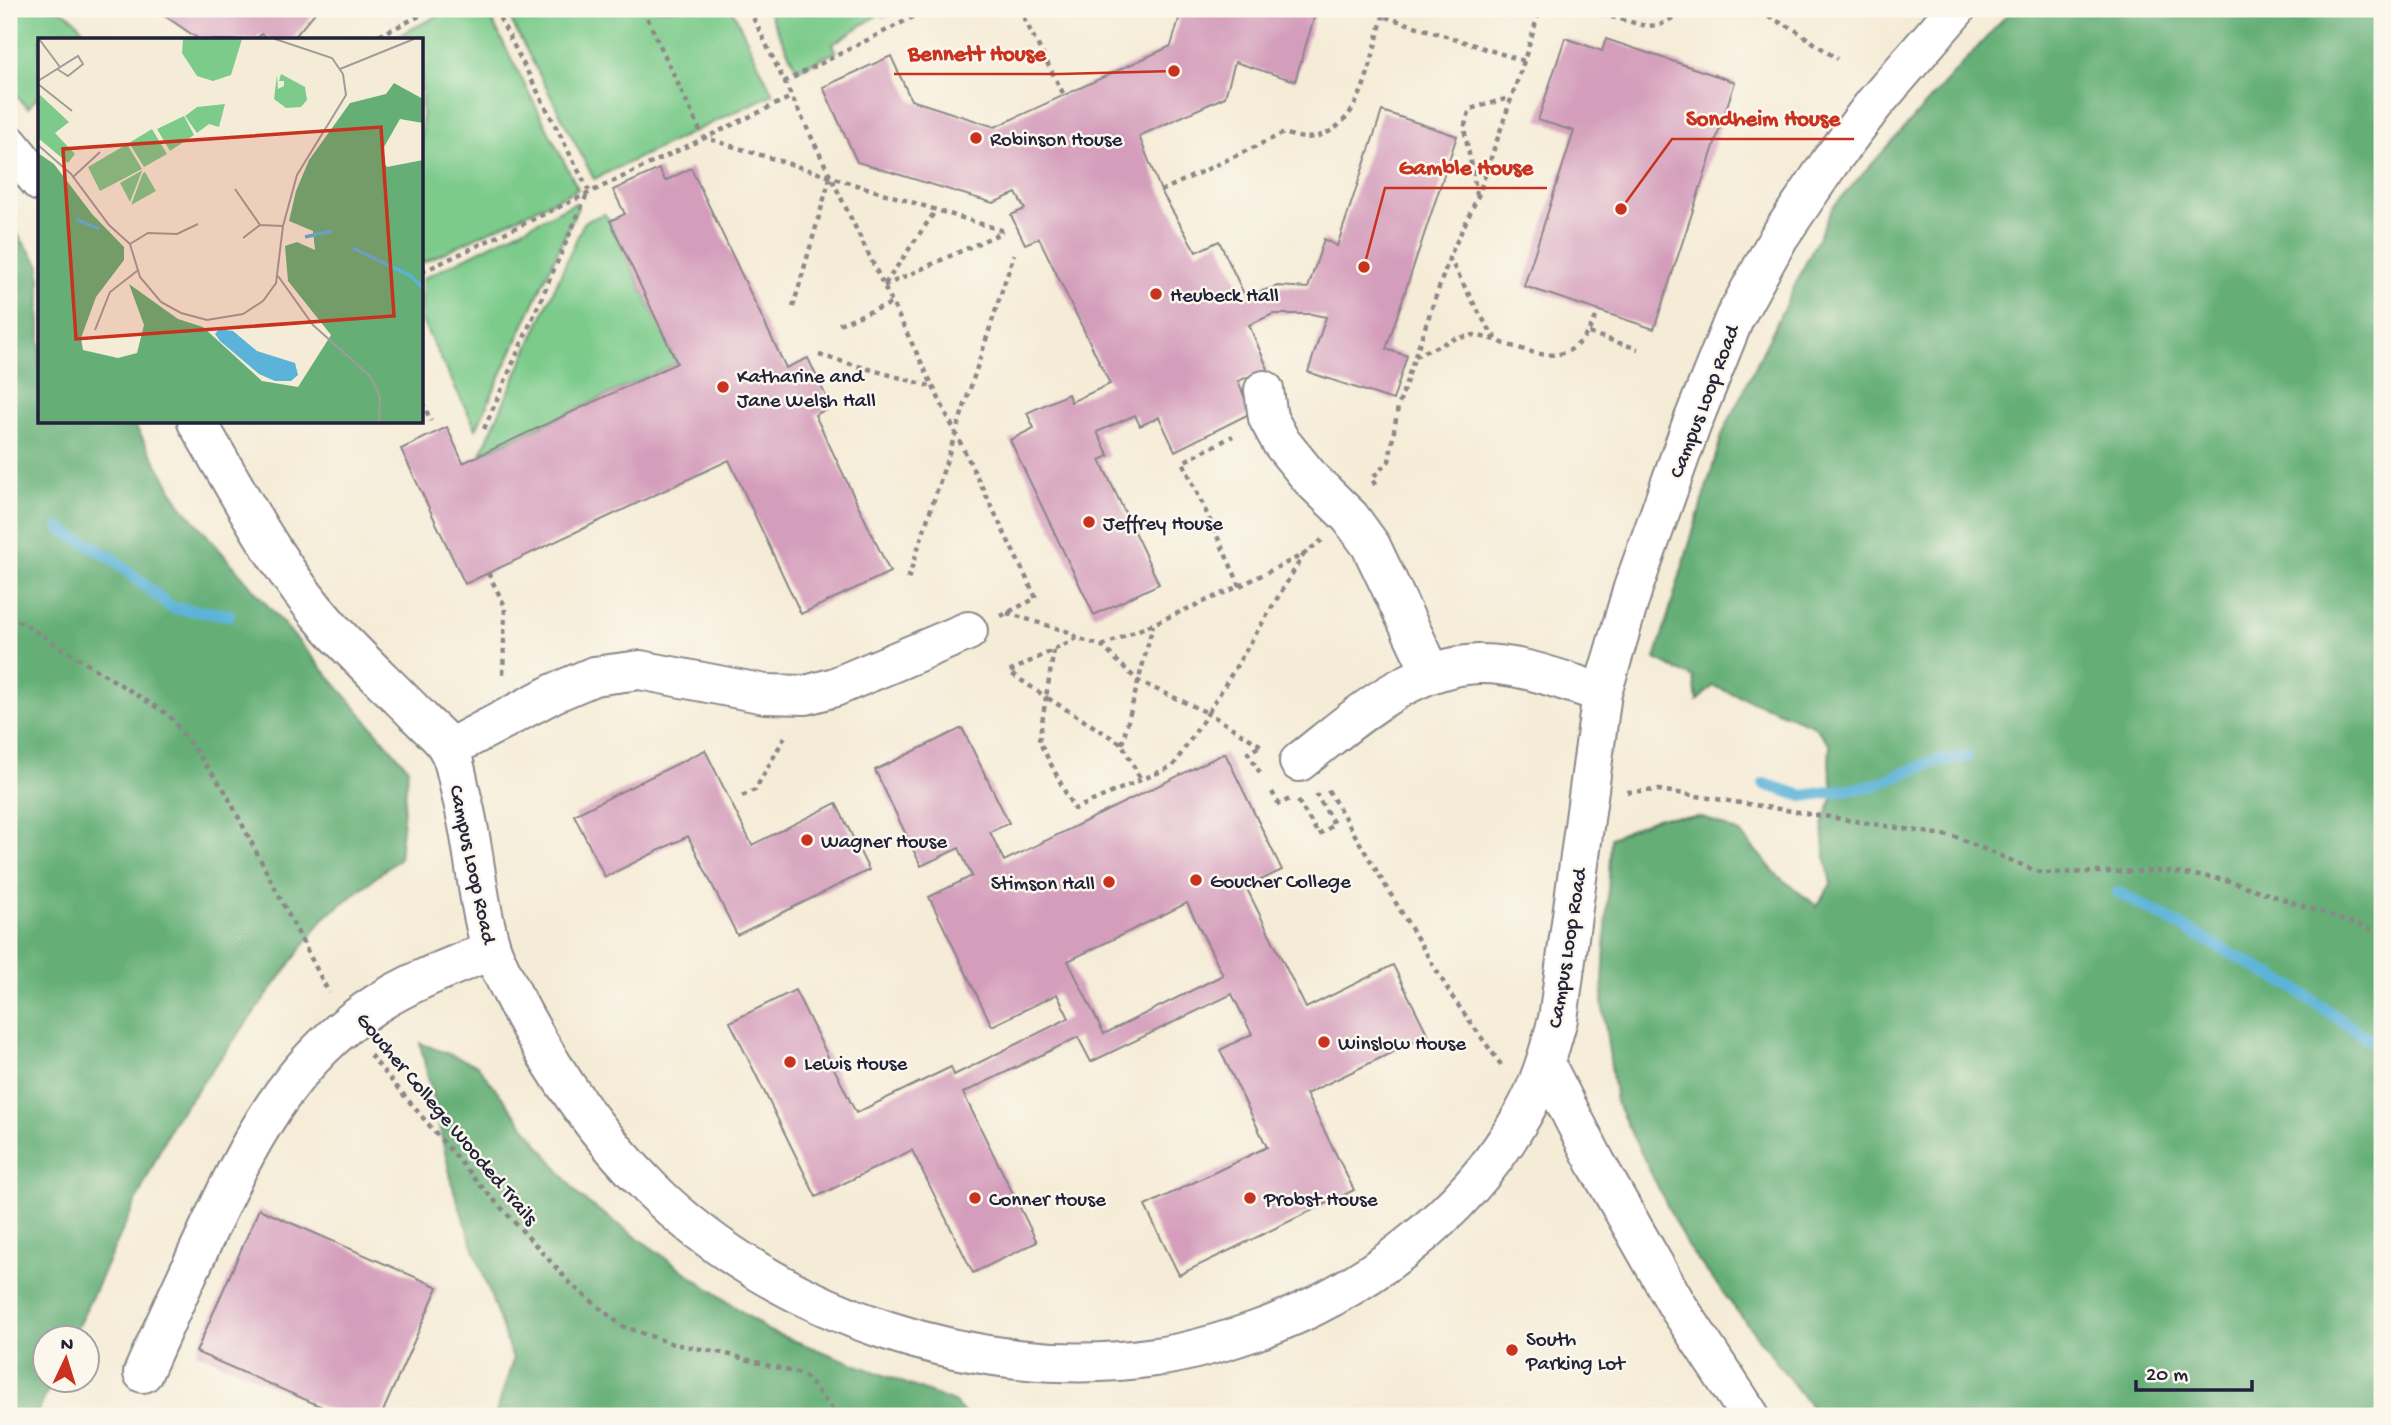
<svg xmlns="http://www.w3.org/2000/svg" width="2391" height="1425" viewBox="0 0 2391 1425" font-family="'Gochi Hand',sans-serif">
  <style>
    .green { fill: #7ccb8b; stroke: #4f7663; stroke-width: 2 }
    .forest { fill: #65af77; stroke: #446859; stroke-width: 2 }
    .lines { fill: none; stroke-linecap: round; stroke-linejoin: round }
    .stream { stroke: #5cb3d9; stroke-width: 12 }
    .building { fill: #d49dbb; fill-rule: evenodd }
    .minor-casing { stroke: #8c8789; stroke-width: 42 }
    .path { stroke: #8c8789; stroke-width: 4.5; stroke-dasharray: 5 5; stroke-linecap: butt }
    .minor { stroke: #fff; stroke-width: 38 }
    .poi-dot { fill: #c8321e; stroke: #fbf7ec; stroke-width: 2.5 }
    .labels { text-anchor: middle; stroke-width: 5; stroke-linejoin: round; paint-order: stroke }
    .poi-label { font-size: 21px; fill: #22223b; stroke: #fbf7ec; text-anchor: start }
    .street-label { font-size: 21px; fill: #22223b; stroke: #fbf7ec }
    .inset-river { fill: none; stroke: #5cb3d9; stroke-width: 3.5 }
    .inset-road { fill: none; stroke: #a19b99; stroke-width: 2 }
    .view { fill: #c8321e; fill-opacity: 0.15; stroke: #c8321e; stroke-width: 3.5 }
    .inset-edge { fill: none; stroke: #22223b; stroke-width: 3.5 }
    .leader { fill: none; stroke: #c8321e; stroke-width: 2.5 }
    .callout-dot { fill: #c8321e; stroke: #fbf7ec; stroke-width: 2.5 }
    .callout-label { font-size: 23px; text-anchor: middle; font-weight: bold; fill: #c8321e; stroke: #fbf7ec; stroke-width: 5; stroke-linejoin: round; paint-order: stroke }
  </style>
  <rect width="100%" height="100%" fill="#fbf7ec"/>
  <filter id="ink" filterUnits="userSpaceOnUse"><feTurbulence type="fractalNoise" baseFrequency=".0143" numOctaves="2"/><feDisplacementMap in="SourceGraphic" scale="14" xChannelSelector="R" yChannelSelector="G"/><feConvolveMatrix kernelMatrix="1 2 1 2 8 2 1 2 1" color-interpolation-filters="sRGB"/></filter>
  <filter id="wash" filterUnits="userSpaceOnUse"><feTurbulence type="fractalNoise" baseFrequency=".00686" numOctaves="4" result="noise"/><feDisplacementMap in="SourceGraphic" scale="28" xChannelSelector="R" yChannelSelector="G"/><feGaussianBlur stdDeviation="1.57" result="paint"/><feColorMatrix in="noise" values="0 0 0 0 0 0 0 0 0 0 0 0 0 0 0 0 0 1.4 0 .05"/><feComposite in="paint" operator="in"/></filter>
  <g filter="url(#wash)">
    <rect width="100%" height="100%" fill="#f5ecd7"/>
    <!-- green -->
    <path class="green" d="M9 9C50 9 67 0 89 40H40V94L28 108 9 88Z
      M452 9H486L578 189 422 263V40H389Z
      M505 9H732L773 94 594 179Z
      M767 9H901L884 17 881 13 833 44 836 52 797 70Z
      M575 203 578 207 476 429 422 321V279Z
      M604 214 610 221 677 363 481 454 584 222Z"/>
    <!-- forest -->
    <path class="forest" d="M2012 9H2382V1416H1818L1687 1246 1616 1102 1602 1002 1611 838 1659 817H1703L1740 833 1778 876 1817 906 1831 884 1825 853 1823 825 1834 793 1829 766 1830 744 1813 725 1713 686 1697 701 1694 678 1655 659 1722 435 1833 207Z
      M9 223 40 265V422H133L180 504 408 768 399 859 324 918 172 1124 73 1337 46 1338V1380H53L36 1416H9Z
      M420 1043 477 1065 580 1197 769 1331 954 1402 967 1416H495L513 1360 454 1191Z"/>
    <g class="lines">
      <!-- stream -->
      <path class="stream" d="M59 528 112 558 172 608 229 615
        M1764 784 1803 796 1872 786 1932 762 1967 757
        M2118 892 2291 986 2382 1048"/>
    </g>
    <g id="blocks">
      <!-- building -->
      <path class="building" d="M155 9H318L292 40H271L261 34 256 40H200Z
        M1182 9H1297L1315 15 1295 81 1235 62 1225 97 1139 136 1161 191 1196 252 1219 241 1245 296 1278 286 1308 288 1324 239 1337 246 1382 111 1457 136 1386 349 1407 356 1393 400 1308 372 1326 317 1311 314H1273L1249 325 1268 369 1238 381 1251 413 1175 451 1159 417 1140 426 1135 415 1097 432 1109 456 1100 460 1159 584 1094 615 1010 440 1034 428 1027 413 1068 394 1071 402 1110 384 1039 238 1025 244 1011 215 1025 209 1016 193 993 203 857 162 823 87 891 56 911 100 995 127 1171 46Z
        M1565 38 1602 51 1606 39 1735 82 1654 329 1524 286 1574 131 1538 120Z
        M691 168 786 368 808 358 831 407 815 415 890 572 801 614 729 460 465 584 401 449 447 427 463 463 677 363 610 221 625 214 613 190 659 169 665 181Z
        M962 728 1009 823 990 832 1004 861 1225 753 1282 870 1246 887 1306 1008 1393 965 1428 1035 1306 1094 1354 1190 1179 1275 1145 1206 1267 1147 1220 1050 1252 1034 1232 994 1091 1062 1078 1037 963 1093 1037 1242 973 1273 912 1150 816 1197 730 1022 795 990 856 1113 951 1067 954 1075 1069 1018 1057 994 992 1026 929 897 972 876 959 848 921 866 875 770ZM1187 903 1223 975 1104 1034 1068 961Z
        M705 750 752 845 836 803 869 870 737 935 688 836 605 877 574 815Z
        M259 1209 438 1287 381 1416H343L196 1352Z"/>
    </g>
  </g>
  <g filter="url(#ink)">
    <use href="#blocks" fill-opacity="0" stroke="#8c8789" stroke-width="2"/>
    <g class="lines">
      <!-- minor casing -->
      <g class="minor-casing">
        <path id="minor" d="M9 144 40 182
          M1264 390 1268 418 1281 442 1311 479 1350 517 1371 546 1431 672
          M197 422C238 491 275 565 329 626 358 658 391 688 421 719 429 728 443 738 448 749 456 762 458 783 462 798 475 847 476 898 491 947 496 962 505 978 512 993 548 1065 595 1133 652 1190 777 1314 981 1383 1155 1357 1188 1353 1220 1343 1252 1332 1361 1295 1466 1215 1523 1114 1540 1085 1549 1051 1558 1019L1602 693 1633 588 1691 426 1734 319 1779 237 1830 162 1874 104 1956 9
          M448 749 554 693 594 676 640 670 765 694 806 695 835 687 968 631
          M1299 762C1352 721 1408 667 1478 664 1520 663 1563 681 1602 693
          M1545 1063 1596 1163 1677 1305 1750 1416
          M143 1373C163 1327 184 1282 205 1237 247 1145 289 1060 376 1004 412 981 453 966 492 950"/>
      </g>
      <!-- path -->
      <path class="path" d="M495 9 589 191
        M643 9 703 137 1004 231
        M749 9 1036 598 1001 616
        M1019 9 1064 95
        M1385 9 1383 16 1524 61 1540 9
        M1582 9 1646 26 1660 25 1689 9
        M1729 9 1762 14 1794 29 1837 59
        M370 40 434 9
        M1524 61 1478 196 1449 258C1464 284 1477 313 1495 337 1500 344 1511 346 1519 348 1563 364 1580 352 1599 311
        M784 82 929 9
        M1161 191 1284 133C1291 135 1299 138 1306 138 1363 135 1370 59 1383 16L1364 9
        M1477 195 1464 128 1470 109 1509 98
        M422 272 791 97
        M885 284 936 210
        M884 286 1003 232
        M793 307 830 178
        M839 324 892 303
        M1589 333 1638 349
        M819 355 933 387
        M1415 356 1449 259
        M422 402 431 421
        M484 429 588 192
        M1375 485 1372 478 1389 461 1398 407 1415 356 1454 339 1474 335 1496 340
        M488 573 505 606 503 677
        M908 579 1014 254
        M1240 586 1304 554 1322 540
        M1007 613 1072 633 1077 638 1102 646 1138 681 1208 713 1304 554
        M9 615 169 715 225 791 329 993
        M1077 638 1009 672 1046 697 1039 741 1074 809 1173 766 1208 713 1263 747
        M1102 646 1240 586 1183 462 1233 436
        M1054 650 1046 697 1122 744 1141 780
        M1122 744 1153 625
        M1260 773 1248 753 1260 746
        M1328 790 1453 998 1502 1066
        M1272 792 1279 804 1290 799
        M1627 792 1659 790 1956 837 2041 873 2166 871 2227 880 2382 933
        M742 796 755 790 787 733
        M1298 801 1319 835 1334 824 1316 794
        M370 1055 473 1177 572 1285 622 1326 673 1344 723 1353 804 1375 838 1416"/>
      <!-- minor -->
      <use href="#minor" class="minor"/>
    </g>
  </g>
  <!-- markers -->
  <g class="poi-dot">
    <circle cx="976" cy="138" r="7"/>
    <circle cx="1156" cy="294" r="7"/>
    <circle cx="723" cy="387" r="7"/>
    <circle cx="1089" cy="522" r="7"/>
    <circle cx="807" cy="840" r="7"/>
    <circle cx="1196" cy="880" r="7"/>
    <circle cx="1109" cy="882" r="7"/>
    <circle cx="1324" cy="1042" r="7"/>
    <circle cx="790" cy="1062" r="7"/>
    <circle cx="975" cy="1198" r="7"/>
    <circle cx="1250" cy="1198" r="7"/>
    <circle cx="1512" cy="1350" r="7"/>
  </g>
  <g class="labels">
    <!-- poi labels -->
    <g class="poi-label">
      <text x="990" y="145">Robinson House</text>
      <text x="1170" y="301">Heubeck Hall</text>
      <text x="737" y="382">Katharine and<tspan x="737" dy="24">Jane Welsh Hall</tspan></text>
      <text x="1103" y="529">Jeffrey House</text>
      <text x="821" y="847">Wagner House</text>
      <text x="1210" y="887">Goucher College</text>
      <text x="1095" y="889" text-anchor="end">Stimson Hall</text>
      <text x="1338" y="1049">Winslow House</text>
      <text x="804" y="1069">Lewis House</text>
      <text x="989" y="1205">Conner House</text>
      <text x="1264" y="1205">Probst House</text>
      <text x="1526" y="1345">South<tspan x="1526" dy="24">Parking Lot</tspan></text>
    </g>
    <!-- street labels -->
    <g class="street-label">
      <text transform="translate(1703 401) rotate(-69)" y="7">Campus Loop Road</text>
      <text transform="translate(474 864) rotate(78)" y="7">Campus Loop Road</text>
      <text transform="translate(1566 948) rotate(-81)" y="7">Campus Loop Road</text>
      <text transform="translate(448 1118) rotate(50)" y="7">Goucher College Wooded Trails</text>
    </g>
  </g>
  <!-- overview -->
  <g transform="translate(38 38)">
    <rect width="385" height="385" fill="#f5ecd7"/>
    <path d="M145 1H204L193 37 175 43 159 38 144 15ZM243 36 267 49 269 62 263 69 248 70 236 61 239 37 240 51 246 48V43H241ZM0 55 31 84 17 95 37 116 30 125 0 100ZM187 66 181 89 171 86 159 95 147 78 159 69ZM146 78 156 97 132 113 119 91ZM114 91 129 116 106 129 91 105ZM89 106 104 131 62 153 50 129ZM103 133H104L92 164 82 145ZM107 134 118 153 93 167 105 135Z" fill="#7ccb8b"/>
    <path d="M356 45 385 61V85L362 81 346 109 344 122 349 129 385 122V384H0V115L16 126 54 176 86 209V222L58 259 43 300 45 312 80 320 99 315 106 287 91 246 140 281 165 289 224 343 260 349 293 297 250 243 247 208 259 204 277 212 275 193 251 183 258 153 271 122 312 65 348 56Z" fill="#65af77"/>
    <path d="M181 291 195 293 219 313 257 325 260 337 253 343H237L221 336 182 303 177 296Z" fill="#5cb3d9"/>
    <path class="inset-river" d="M38 181 61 191M267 199 294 193M315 210 373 238 385 250"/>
    <path class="inset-road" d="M1 1 22 29M302 31 376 1M0 43 40 18 45 26 30 38 19 31M0 46 34 73M0 107 33 136 71 187 92 206 102 239 123 264 143 275 169 282 205 276 225 263 238 245 245 188 259 137 308 57 305 36 294 20 237 1M35 139 62 114M197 151 222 187M205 200 222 187 245 188M92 206 110 195 139 196 160 186M240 238 275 287 332 338 342 358 341 384M57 292 72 254 99 233"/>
    <path class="view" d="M343 89 356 278 38 301 25 111Z"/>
    <rect width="385" height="385" class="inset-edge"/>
  </g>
  <!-- callouts -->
  <path class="leader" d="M1174 71L1060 74H894M1621 209L1672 139H1854M1364 267L1385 188H1547"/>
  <g class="callout-dot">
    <circle cx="1174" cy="71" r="7"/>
    <circle cx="1621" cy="209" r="7"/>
    <circle cx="1364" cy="267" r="7"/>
  </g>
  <g class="callout-label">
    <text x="977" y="60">Bennett House</text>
    <text x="1763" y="125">Sondheim House</text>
    <text x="1466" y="174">Gamble House</text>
  </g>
  <!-- margin -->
  <rect width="2391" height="1425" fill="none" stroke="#fbf7ec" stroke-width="35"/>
  <!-- north arrow -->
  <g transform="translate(66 1359) rotate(4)"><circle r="33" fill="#fbf7ec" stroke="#a4a2a5" stroke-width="2"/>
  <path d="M0-5L12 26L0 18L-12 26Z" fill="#c8321e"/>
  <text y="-10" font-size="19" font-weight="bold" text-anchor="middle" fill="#22223b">N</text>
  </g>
  <!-- scale -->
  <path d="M2136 1380v10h116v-10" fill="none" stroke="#22223b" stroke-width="3.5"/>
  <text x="2146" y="1380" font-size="21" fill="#22223b" stroke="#fbf7ec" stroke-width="5" paint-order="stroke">20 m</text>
</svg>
